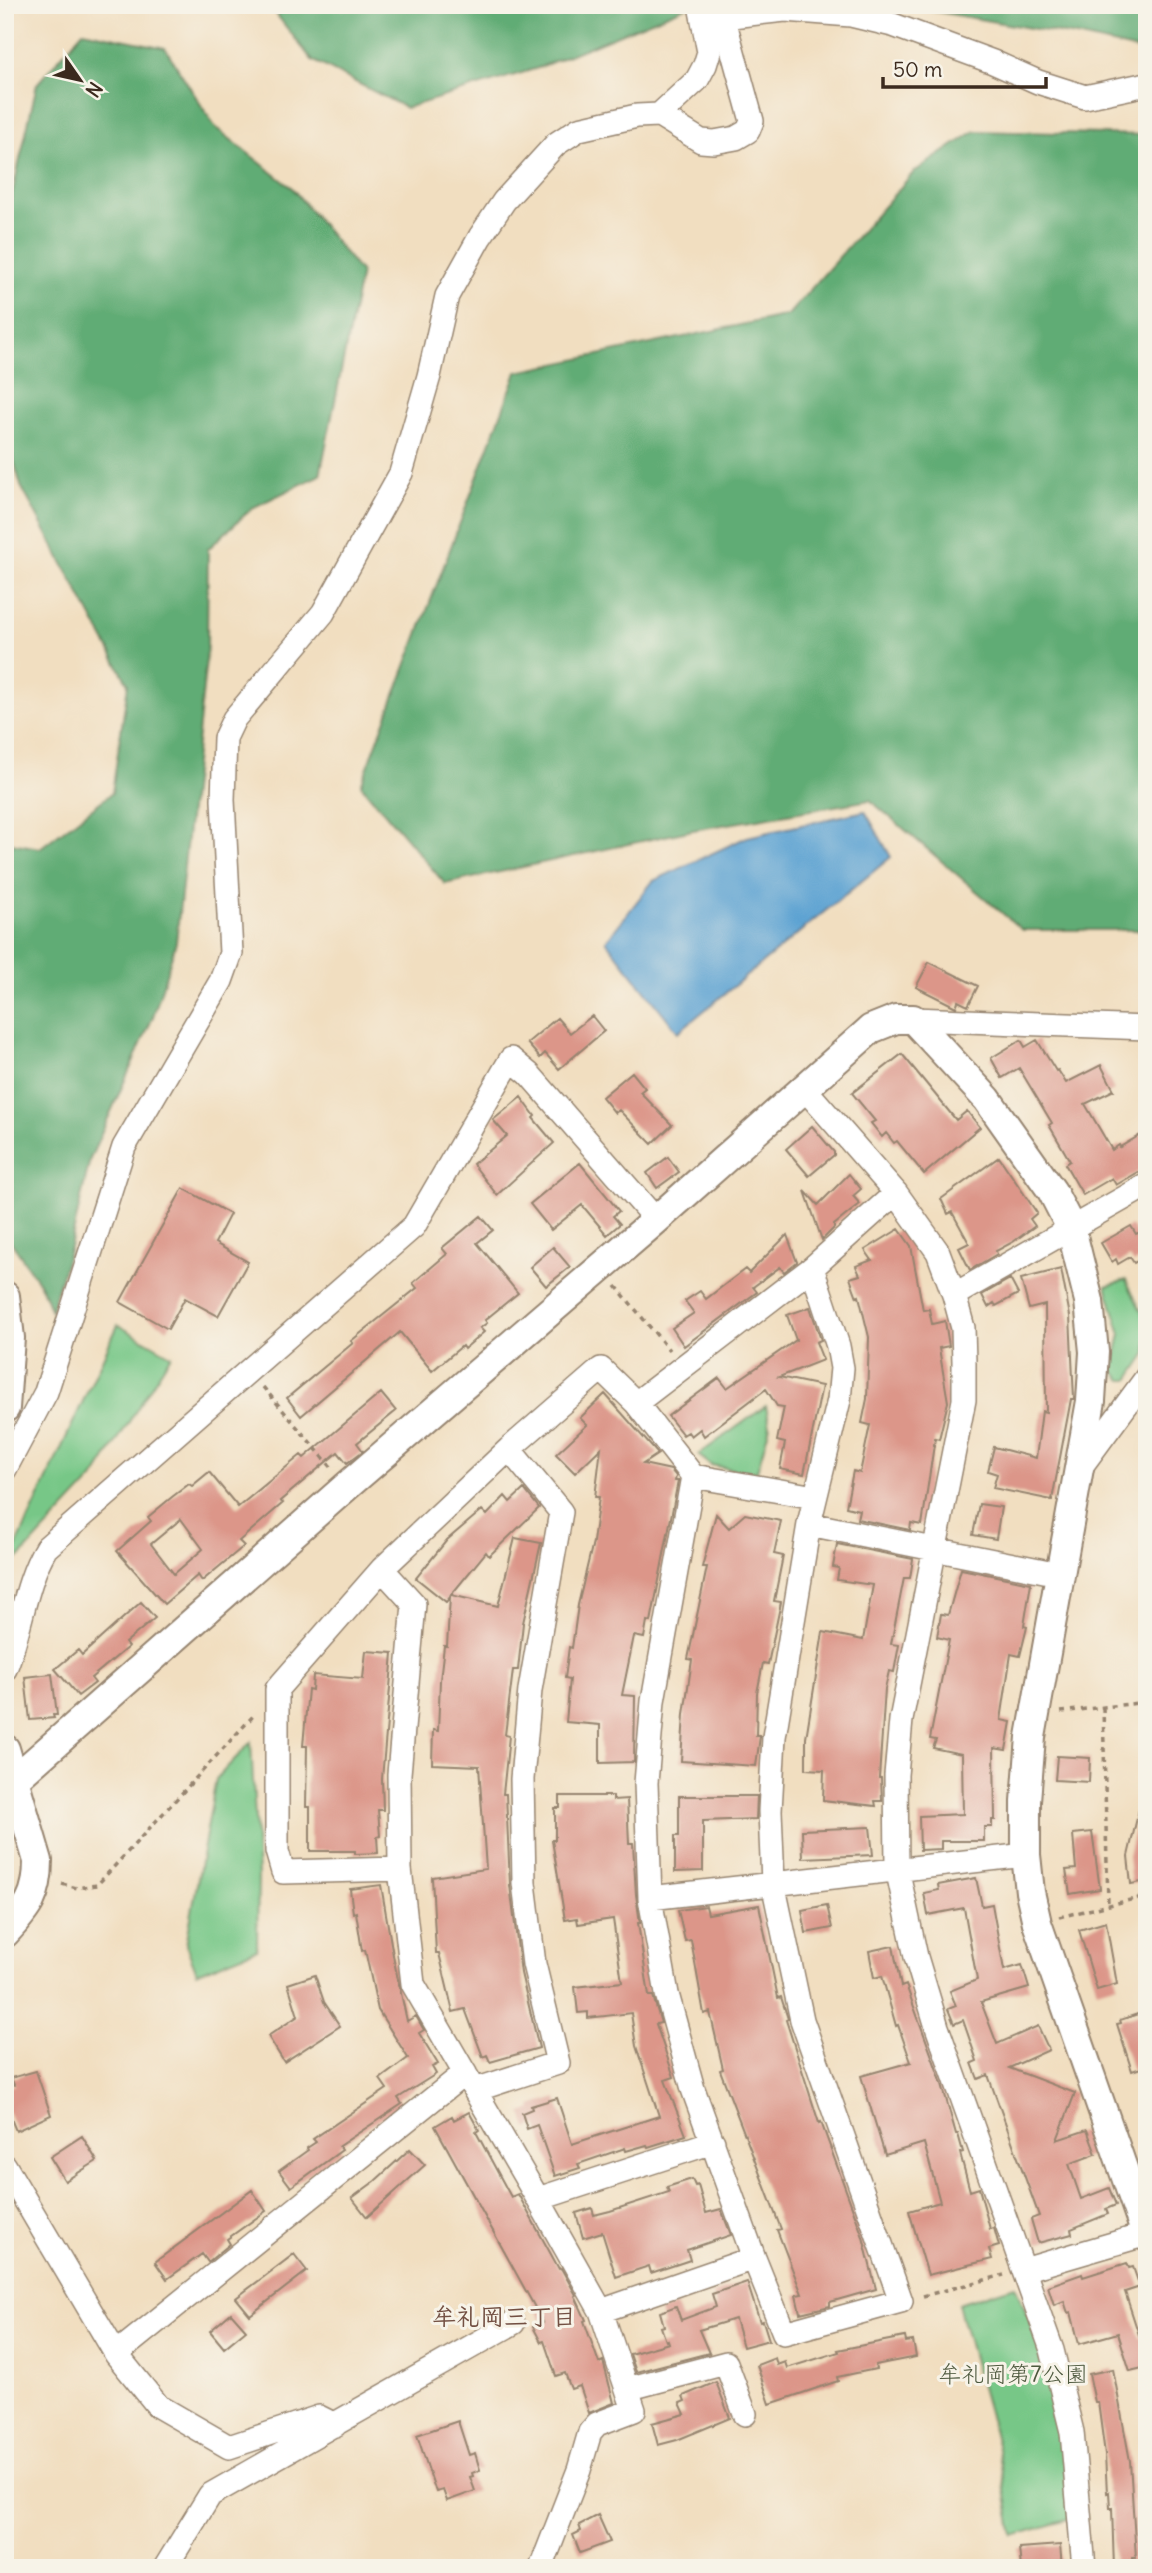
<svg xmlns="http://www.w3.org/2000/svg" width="1152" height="2573" viewBox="0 0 1152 2573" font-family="Delius,'Klee One',sans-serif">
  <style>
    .green { fill: #77c787; stroke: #597852; stroke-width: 2 }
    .forest { fill: #61ac74; stroke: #4e6b49; stroke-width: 2 }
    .water { fill: #5ca2d2; stroke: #4c6678; stroke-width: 2 }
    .building { fill: #dc9689; fill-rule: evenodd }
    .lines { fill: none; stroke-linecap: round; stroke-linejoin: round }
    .minor-casing { stroke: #96846f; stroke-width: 26 }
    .tertiary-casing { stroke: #96846f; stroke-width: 32 }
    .path { stroke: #96846f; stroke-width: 3.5; stroke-dasharray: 5 5; stroke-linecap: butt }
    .minor { stroke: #fff; stroke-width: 23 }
    .tertiary { stroke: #fff; stroke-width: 28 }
    .labels { text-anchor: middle; stroke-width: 6; stroke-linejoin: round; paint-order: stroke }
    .park-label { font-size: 23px; fill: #4d593e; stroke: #f7f3e8 }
    .neighbourhood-label { font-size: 24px; font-weight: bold; fill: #735043; stroke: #f7f3e8 }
  </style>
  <rect width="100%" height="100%" fill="#f7f3e8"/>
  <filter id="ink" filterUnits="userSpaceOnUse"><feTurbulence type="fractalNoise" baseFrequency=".0143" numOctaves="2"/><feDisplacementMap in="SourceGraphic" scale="14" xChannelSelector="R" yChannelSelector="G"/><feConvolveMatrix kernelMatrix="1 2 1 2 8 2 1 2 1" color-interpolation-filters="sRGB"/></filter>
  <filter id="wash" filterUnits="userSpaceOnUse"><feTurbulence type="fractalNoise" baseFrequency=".00686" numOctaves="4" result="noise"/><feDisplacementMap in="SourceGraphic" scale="28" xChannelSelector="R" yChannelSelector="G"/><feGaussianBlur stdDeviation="1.57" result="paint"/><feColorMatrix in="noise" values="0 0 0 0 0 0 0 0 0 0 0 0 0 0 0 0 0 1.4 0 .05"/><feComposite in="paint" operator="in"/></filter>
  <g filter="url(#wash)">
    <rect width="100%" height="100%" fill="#f1dec0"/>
    <!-- green -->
    <path class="green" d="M1126 1280 1147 1323V1353L1129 1380H1122L1113 1370 1121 1334 1106 1286Z
      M118 1325 171 1355 93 1479 17 1560 9 1562Z
      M766 1406 770 1426 756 1474 711 1465 698 1455Z
      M251 1742 258 1876 257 1949 197 1973 186 1945 216 1779Z
      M1015 2286 1042 2350 1063 2435 1071 2519 1013 2536 998 2448 958 2304Z"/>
    <!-- forest -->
    <path class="forest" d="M269 5H690L538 68 406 108 312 60Z
      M898 5H1141L1147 24V52L1076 36Z
      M83 31 165 48 215 127 292 188 361 273 320 475 252 508 208 549 207 650 176 942 153 1017 90 1159 70 1247 51 1311 41 1286 5 1233V842L40 848 112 793 128 684 21 486 5 429 6 221 37 84Z
      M975 131 1147 135V930H1022L870 800 693 830 445 884 361 785 517 372 788 315 914 172Z"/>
    <!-- water -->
    <path class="water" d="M865 811 891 857 678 1032 606 941 653 881 747 837Z"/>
    <g id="blocks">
      <!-- building -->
      <path class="building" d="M929 962 978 986 968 1006 958 1001 956 1007 916 987Z
        M592 1016 604 1031 559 1069 545 1053 540 1058 527 1043 557 1018 570 1033Z
        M1021 1040 1025 1047 1037 1040 1056 1071 1058 1070 1066 1083 1101 1065 1114 1090 1085 1104 1112 1150 1119 1145 1120 1147 1147 1131V1167L1116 1185 1112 1178 1083 1195 1065 1164 1070 1161 1049 1125 1052 1123 1019 1068 1002 1078 991 1058Z
        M902 1054 956 1120 967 1111 980 1127 924 1174 897 1141 894 1143 886 1133 882 1137 871 1123 875 1121 852 1093Z
        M632 1072 645 1088 640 1092 672 1125 652 1144 619 1110 615 1113 602 1097Z
        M521 1097 535 1116 533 1118 554 1143 497 1195 473 1164 507 1136 493 1120Z
        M812 1126 834 1152V1155L809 1176 786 1149Z
        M668 1157 679 1172 657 1188 647 1173Z
        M999 1157 1037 1213 1030 1219 1035 1226 1013 1242 996 1251 997 1254 970 1270 959 1248 969 1243 952 1212 948 1214 941 1199Z
        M580 1163 619 1211 613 1216 620 1224 607 1235 582 1205 551 1230 530 1204Z
        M849 1174 861 1189 853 1196 860 1204 834 1225V1228L822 1240 805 1191 818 1205Z
        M183 1188 230 1214 215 1243 248 1262 218 1316 185 1298 168 1329 120 1302Z
        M481 1216 493 1230 477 1243 518 1293 485 1320 487 1323 480 1328 484 1332 464 1349 462 1346 432 1371 400 1332 301 1416 287 1398 353 1343 351 1341 417 1288 413 1283 447 1254 442 1248Z
        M1131 1226 1136 1234 1147 1229V1256L1134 1263 1130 1257 1118 1264 1116 1259 1112 1262 1101 1243Z
        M899 1229 911 1246 923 1310 929 1309 932 1324 945 1321 949 1346 939 1348 948 1402 939 1439 935 1438 922 1525 911 1523 910 1530 857 1519 859 1510 846 1507 853 1471 860 1473 870 1425 862 1423 867 1399 869 1337 859 1296 857 1297 850 1278 860 1275 856 1266 872 1260 865 1250Z
        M787 1235 797 1262 784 1272 780 1267 753 1287 757 1292 684 1346 672 1328 694 1313 685 1301 700 1291 706 1299 745 1269 749 1273Z
        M553 1247 570 1267 546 1286 530 1267Z
        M1061 1269 1070 1316 1074 1399H1071L1052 1500 993 1488 997 1474 988 1471 994 1447 1036 1458 1042 1411 1046 1412 1045 1305 1029 1309 1021 1279Z
        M1010 1279 1018 1294 996 1306 994 1303 988 1307 982 1295Z
        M810 1307 821 1340 816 1342 823 1360 779 1377 822 1386 804 1474 780 1469 785 1443 777 1441 784 1407 777 1406 766 1389 704 1436 700 1429 691 1436 688 1432 683 1435 668 1416 719 1378 727 1388 796 1340 787 1315Z
        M381 1393 396 1411 357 1443 363 1451 347 1463 338 1452 280 1501 283 1503 239 1541 244 1546 202 1581 198 1575 164 1604 117 1551 151 1521 148 1517 172 1497 189 1484 192 1486 209 1472 238 1507 301 1455 304 1458ZM181 1519 203 1549 174 1574 151 1544Z
        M605 1394 658 1454 643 1464 671 1470 676 1476 675 1481H678L651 1622 647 1621 644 1638 634 1636 622 1695 635 1696 634 1762 600 1763V1725L566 1722 570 1679 565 1678 569 1647 572 1648 578 1605 593 1542 599 1497H595L601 1448 575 1473 556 1454 587 1425 580 1418Z
        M524 1489 539 1508 489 1556 486 1552 451 1595 498 1606 515 1538 541 1543 523 1623 518 1670H513L505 1735 509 1736 503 1794H506L510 1885 521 1973 539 2048 490 2062 487 2055 483 2057 465 2009 453 2012 439 1953H436L432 1877 486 1869 479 1766 432 1764 433 1730 438 1731 440 1680 444 1646H447L450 1597 446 1602 416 1578 447 1540 482 1510 487 1515 505 1496 510 1502Z
        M979 1504 1001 1507 996 1539 973 1535Z
        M716 1514 729 1528 745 1514 781 1521 774 1554 783 1556 774 1601 781 1602 768 1664 763 1663 757 1693 756 1736H760L756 1766 681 1761 684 1714 692 1660 688 1659 707 1567H702Z
        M837 1544 913 1559 910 1578H904L891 1644 899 1645 894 1672 889 1671 885 1689 879 1778H881L882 1801H875L876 1806 823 1800 824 1770 806 1769V1738L823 1632 863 1640 873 1585 837 1580 839 1568 833 1567Z
        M961 1569 1031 1583 1024 1626 1027 1627 1020 1656 1011 1654 1001 1720 1011 1722 1006 1750 994 1748 995 1820H992V1827H984V1841H941V1849L920 1850 919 1816 963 1814 962 1754 933 1748 936 1740 930 1739 949 1640 937 1637 941 1614 948 1615Z
        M141 1602 155 1618 125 1643 128 1647 91 1678 95 1683 78 1696 55 1669 78 1650 82 1655Z
        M366 1651 393 1653 382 1779 383 1810H378L380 1836 377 1837 378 1853 355 1854V1851H310V1807H306L307 1746H303L308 1689 312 1690 313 1675 363 1679Z
        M52 1674 57 1715H53L54 1718 30 1720 25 1677Z
        M1057 1756 1090 1758 1089 1782 1055 1780Z
        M560 1796H613V1800L627 1799 629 1843H633L636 1895 640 1923H638L649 1996H653L661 2023 656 2024 674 2077 665 2080 686 2135 648 2147 647 2145 626 2151 625 2148 578 2164 580 2168 555 2176 537 2125 527 2129 522 2113 532 2109 531 2106 557 2098 572 2144 659 2116 636 2046 631 2013 588 2018V2012L578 2013 575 1987 622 1982 613 1919 578 1924 577 1918 565 1920 552 1840H555V1808H560Z
        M679 1796H757L756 1819 703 1821V1871L675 1872V1836H679Z
        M1140 1805 1147 1806V1881L1131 1884 1128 1856Z
        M870 1827 873 1855 803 1858 802 1830Z
        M1092 1832 1100 1889 1070 1894 1066 1870 1076 1869 1073 1834Z
        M976 1878 982 1906 992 1904 1004 1970 1022 1965 1029 1988 981 2002 997 2044 1038 2026 1049 2050 1009 2068 1075 2093 1057 2140 1087 2130 1096 2154 1069 2164 1081 2199 1109 2188 1116 2205 1106 2209 1108 2214 1071 2229 1072 2234 1038 2243 1031 2219 1039 2216 988 2075 978 2079 972 2063 977 2061 963 2020 954 2024 948 2009 956 2006 950 1991 977 1980 964 1908 928 1915 924 1893 939 1890 938 1885Z
        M381 1885 394 1961 407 2021 416 2016 424 2030 419 2033 438 2064 432 2067 436 2074 398 2098 402 2104 339 2146 342 2150 291 2187 279 2171 308 2150 307 2148 316 2142 313 2139 387 2089 380 2079 408 2058 378 2010 365 1950 362 1951 356 1912 353 1913 350 1889Z
        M759 1905 778 1998 781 1997 788 2019 786 2020 819 2123 821 2122 863 2237 876 2289 830 2302V2306L800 2313 796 2295 802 2294 777 2230 781 2229 720 2070 723 2069 710 2012 704 2014 691 1940 685 1941 678 1910 706 1906 708 1914Z
        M827 1905 832 1928 806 1933 802 1910Z
        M1106 1922 1117 1984 1097 1990 1079 1930Z
        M893 1946 901 1987 906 1985 942 2084 956 2134H958L963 2152 960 2153 970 2191 979 2188 990 2229 994 2228 999 2246 989 2249 992 2259 928 2275 909 2211 940 2202 924 2143 885 2155 861 2076 911 2062 898 2025 896 2026 882 1976 874 1978 869 1951Z
        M315 1975 324 2002 340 2026 284 2062 268 2036 298 2016 288 1984Z
        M1147 2011V2066L1132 2071 1117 2024 1121 2023 1120 2020Z
        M36 2071 51 2115 16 2131 5 2104V2088L14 2085 11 2078Z
        M469 2112 479 2130 476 2132 511 2197 518 2194 559 2269 561 2268 576 2295 575 2296 586 2320 584 2321 599 2363 603 2361 614 2403 589 2413 580 2386 571 2389 565 2373 556 2376 544 2341 541 2342 533 2327 543 2322 435 2126 452 2116 454 2120Z
        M82 2136 97 2161 65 2181 50 2157Z
        M410 2149 425 2165 367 2217 352 2198 375 2181Z
        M692 2179 695 2186 698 2185 706 2213 721 2209 731 2235 687 2250 690 2260 651 2273 649 2266 616 2277 602 2232 583 2238 576 2213 592 2208 594 2215 610 2211 669 2192 667 2187Z
        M252 2190 266 2211 227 2239 230 2244 208 2262 202 2254 167 2279 155 2262Z
        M294 2254 307 2271 250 2315 236 2298Z
        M1127 2263 1129 2268 1133 2267 1140 2287 1125 2292 1140 2338 1147 2336V2367L1130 2371 1118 2333 1079 2344 1071 2312 1068 2313 1064 2301 1054 2305 1048 2286 1082 2274 1083 2277Z
        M747 2282 760 2322 763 2321 769 2340 743 2347 735 2319 699 2330 709 2353 636 2372 630 2354 669 2343 668 2340 666 2341 661 2327 664 2326 660 2312 676 2306 681 2320 716 2307 712 2294Z
        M231 2313 246 2330 224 2348 210 2331Z
        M905 2337 906 2342 913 2341 916 2357 875 2365 876 2369 837 2377 838 2381 770 2404 757 2365 775 2358 777 2365 785 2362 787 2368 839 2352 838 2350Z
        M1113 2369 1130 2461 1136 2558H1132V2568H1114L1112 2508H1110L1109 2492 1107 2493 1105 2454 1098 2402H1095L1089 2374Z
        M716 2382 730 2418 677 2440 658 2445 652 2423 685 2414 680 2403 685 2401 683 2396Z
        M458 2421 469 2455 475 2453 480 2470 472 2473 473 2476 470 2477 475 2491 447 2501 443 2490 436 2492 417 2435Z
        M598 2515 610 2542 580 2553 573 2535 581 2531 579 2525Z
        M1060 2545 1062 2568H1021L1019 2548Z"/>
    </g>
  </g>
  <g filter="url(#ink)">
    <use href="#blocks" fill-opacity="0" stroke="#96846f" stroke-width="2"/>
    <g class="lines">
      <!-- minor casing -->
      <g class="minor-casing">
        <path id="minor" d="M723 17 785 10 851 15 893 25 993 62 1038 82 1085 97 1147 84
          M659 115 701 141 714 142 736 138 748 131 752 121 720 5
          M913 1019 1147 1028
          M805 1089 896 1193
          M954 1295 1147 1185
          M636 1403 812 1268 896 1193 938 1252 954 1295 963 1328 964 1362V1400L901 1720 896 1775 897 1868 916 1957 937 2027 1052 2350 1072 2432 1084 2568
          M1080 1468 1147 1377
          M5 1469 46 1392 124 1147 221 981 231 953 223 800 225 738 234 719 323 613 401 473 429 376 447 296 480 237 504 201 556 144 579 129 637 116 659 115 697 80 705 65 709 52 700 5
          M693 1476 815 1497
          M809 1524 1059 1574
          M382 1569 414 1604 399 1774 400 1869 413 1984 538 2199 601 2311 754 2258
          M5 1669C21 1630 25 1582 46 1548L414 1226 511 1059 529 1074 656 1220
          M400 1869 283 1872 277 1851V1689L382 1569 509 1449 601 1369 636 1403 693 1476 653 1701 646 1783 650 1898 667 1994 693 2089 754 2258 784 2333 901 2301 802 2020 773 1883 770 1811 774 1737 809 1524 839 1400 842 1368 838 1346 812 1268
          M650 1898 1026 1855
          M475 2090 558 2063 534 1964 524 1883 522 1779 530 1690 561 1512 509 1449
          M5 2166 116 2354 158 2406 229 2447 319 2417 335 2425
          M538 2199 713 2142
          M1024 2270 1147 2234
          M116 2354 465 2073
          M627 2389 726 2363 745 2414
          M165 2568 210 2495 513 2323
          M541 2568 579 2470 590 2432 597 2424 634 2410 601 2311"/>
      </g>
      <!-- tertiary casing -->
      <g class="tertiary-casing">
        <path id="tertiary" d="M5 1296 10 1338 5 1408
          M5 1749 38 1861C38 1896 28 1908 5 1933
          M13 1781 347 1486 656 1220 871 1029 896 1019H913L987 1099 1052 1191 1071 1228 1089 1301 1094 1352 1091 1401 1031 1737 1026 1801V1855L1030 1892 1037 1923 1147 2237"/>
      </g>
      <!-- path -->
      <path class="path" d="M616 1286 669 1350
        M263 1387 333 1469
        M1103 1707 1108 1904
        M1061 1712 1147 1702
        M62 1884 77 1888 97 1885 255 1714
        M1059 1917 1147 1896
        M923 2296 1004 2275"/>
      <!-- minor -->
      <use href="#minor" class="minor"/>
      <!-- tertiary -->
      <use href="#tertiary" class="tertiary"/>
    </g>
  </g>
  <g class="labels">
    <!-- park labels -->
    <g class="park-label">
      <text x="1013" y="2382">牟礼岡第7公園</text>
    </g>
    <!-- neighbourhood labels -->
    <g class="neighbourhood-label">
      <text x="504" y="2325">牟礼岡三丁目</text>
    </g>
  </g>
  <!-- margin -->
  <rect width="1152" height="2573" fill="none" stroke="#f7f3e8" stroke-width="28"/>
  <!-- north arrow -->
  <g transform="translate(80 80) rotate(124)" stroke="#f7f3e8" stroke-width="5" paint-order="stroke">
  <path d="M0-5L12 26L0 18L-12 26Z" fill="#3b2a1e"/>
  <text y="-10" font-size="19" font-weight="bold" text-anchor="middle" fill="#3b2a1e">N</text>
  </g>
  <!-- scale -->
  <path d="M883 77v10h163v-10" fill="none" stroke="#3b2a1e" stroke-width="3.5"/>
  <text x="893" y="77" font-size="21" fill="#3b2a1e" stroke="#f7f3e8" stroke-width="5" paint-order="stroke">50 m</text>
</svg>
